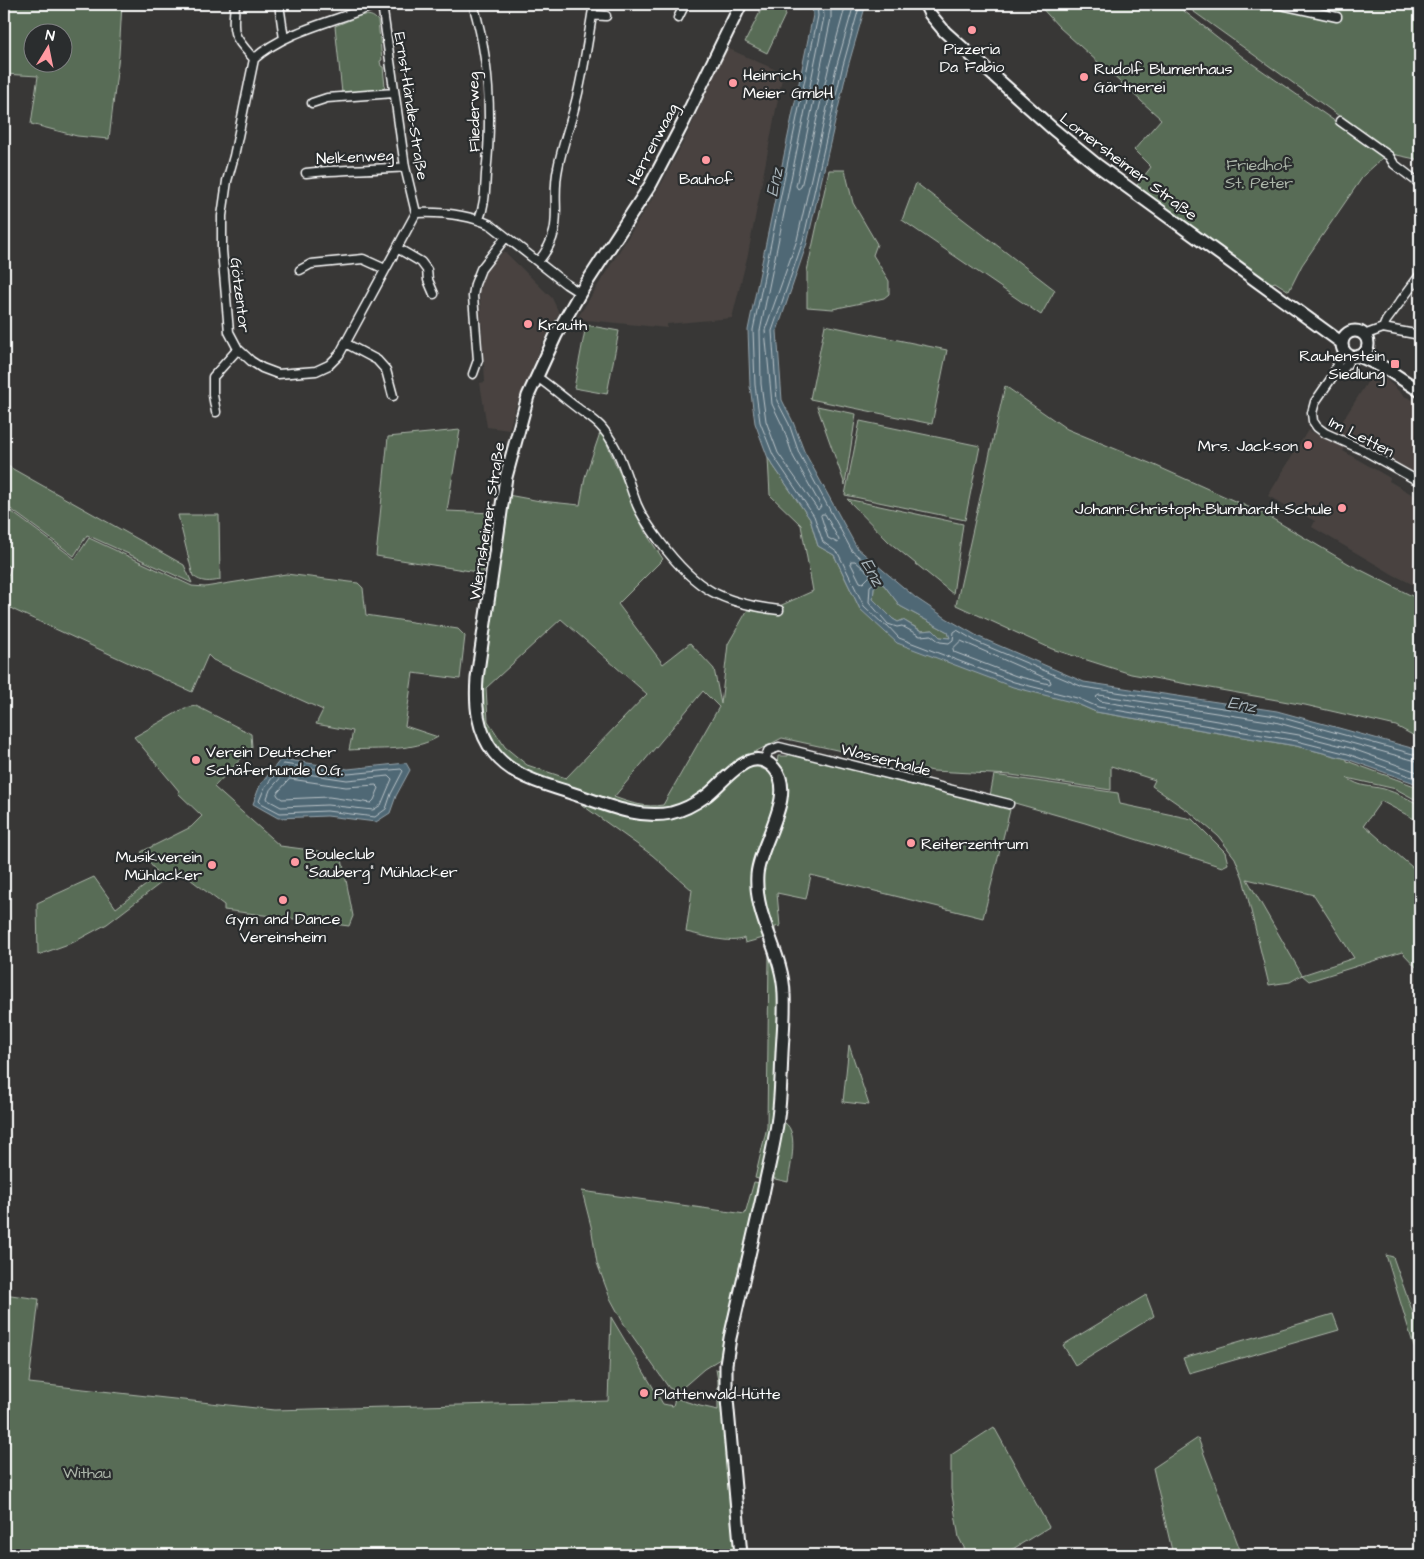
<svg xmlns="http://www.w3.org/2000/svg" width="1424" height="1559" viewBox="0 0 1424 1559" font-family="'Architects Daughter',sans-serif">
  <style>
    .built { fill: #484340 }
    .green { fill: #586c56; stroke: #acb6aa; fill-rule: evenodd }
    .water { fill: #506875; stroke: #96a4ac; fill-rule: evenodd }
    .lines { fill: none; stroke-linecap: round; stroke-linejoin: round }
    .shore { stroke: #b9c3c8; stroke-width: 1 }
    .street-casing { stroke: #fff; stroke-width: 11 }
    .secondary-casing { stroke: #fff; stroke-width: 15 }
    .street { stroke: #2a2d2e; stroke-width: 8 }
    .secondary { stroke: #2a2d2e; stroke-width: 11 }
    .poi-dot { fill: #ff9aa2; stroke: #2a2d2e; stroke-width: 2 }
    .labels { text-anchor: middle; stroke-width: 4.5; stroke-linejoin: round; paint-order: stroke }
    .poi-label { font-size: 16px; fill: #fff; stroke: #2a2d2e; text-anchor: start }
    .street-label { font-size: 16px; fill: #fff; stroke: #2a2d2e }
    .park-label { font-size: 16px; fill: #acb6aa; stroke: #2a2d2e }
    .water-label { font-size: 18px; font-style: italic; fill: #a8b4ba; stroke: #2a2d2e }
  </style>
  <rect width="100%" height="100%" fill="#383736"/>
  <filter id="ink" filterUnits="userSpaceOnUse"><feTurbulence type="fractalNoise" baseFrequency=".02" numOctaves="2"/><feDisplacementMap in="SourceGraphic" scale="10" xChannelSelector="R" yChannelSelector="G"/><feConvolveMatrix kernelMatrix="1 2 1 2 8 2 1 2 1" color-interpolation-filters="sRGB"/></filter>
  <g filter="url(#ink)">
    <!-- built -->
    <path class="built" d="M727 48 783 73 748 254 732 318 667 324V328L587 320 578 317 663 181 686 137Z
      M504 251 552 298 559 313 543 342 515 409 509 430 487 427 480 383 485 382 479 284 487 269Z
      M1373 373 1387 380 1404 396 1420 403V477L1378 452 1350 439 1343 451 1390 478 1389 481 1420 499V588L1394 575 1312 527 1315 521 1268 496 1308 430 1330 441Z"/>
    <!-- green -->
    <path class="green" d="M4 4H122L119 55 109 139 77 136 31 124 38 76 4 74ZM32 32H62V62H32Z
      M764 4H768L786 13 767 53 745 42Z
      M1038 4H1175L1244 58 1385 156 1364 175 1302 265 1289 291 1275 282 1267 285 1135 188 1151 167 1134 150 1161 119 1059 27Z
      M1183 4H1420V160L1392 154Z
      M362 15C369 15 373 15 378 21L382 60 380 61 381 66 383 67 385 87 382 90 342 93 335 26Z
      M829 170H845L853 203 877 244 873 255 889 281V294L884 298 833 309 807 307V271Z
      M916 183 1055 290 1041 315 902 220Z
      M586 325 619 331 607 394 574 388Z
      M825 325 947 350 932 424 810 399Z
      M1005 386 1067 429 1152 464 1266 515 1351 565 1420 600V739L1396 726 1305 705 1131 674 1052 649 956 605Z
      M817 406 856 414 845 485Z
      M860 421 980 446 965 520 845 495Z
      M460 430 447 511 493 513 483 573 376 556 388 437Z
      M601 430 645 532 663 559 618 604 663 664 690 643 714 669 721 704 728 644 751 604 775 608 813 591 801 525 770 495 768 458 810 519 818 546 834 555 860 609 1096 712 1296 746 1347 759V761L1420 788V802L1396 789 1347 778C1362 788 1368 785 1384 789 1397 793 1409 799 1420 805V822L1381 801 1364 825 1420 874V971L1402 952 1309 981 1302 975 1290 982 1269 985 1243 878 1235 858 1218 836 1191 813 1152 786 1155 780 1111 766V790L1011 775 933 771 782 738 745 757 705 793 684 805 653 811 621 806 541 779 517 768 495 748 484 725 480 691 508 495 540 501 580 505 585 477ZM561 619 647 694 566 778 527 765 505 747 488 721 486 688ZM703 691 719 707 663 805C646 808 630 803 614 797ZM1247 879 1314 895 1354 958 1302 975Z
      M4 464 184 565 192 583 87 535 74 556 4 504Z
      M847 499 963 524 953 594 889 542Z
      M4 506 75 559 89 538 192 586 205 587 286 574 358 583 363 588 366 615 458 629 465 636 460 679 413 673 405 726 438 737C413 752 378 748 349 750L353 731 316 724 323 710 213 660 208 655 192 692 14 610 4 604V586L11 568 4 563Z
      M178 515H219L220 580C210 582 202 583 193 576Z
      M880 583 884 585 900 606 948 632 950 638 940 637 933 630 922 631 903 620 898 622 893 619 873 599 874 588Z
      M196 706 251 734 252 747 214 787 280 846 341 854 353 916 349 926 224 910V905L178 870 107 924 74 942 38 955 37 903 94 877 116 908 159 875 141 852 191 827 202 816 178 793 179 791 134 737 185 708Z
      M789 751 841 763V767L1010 810 983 918 811 875 806 899 777 893 780 926 775 927V932H773C770 926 767 920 765 914 763 905 760 880 761 872 766 849 807 779 777 764L778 756H788Z
      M749 766 758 767 769 772 776 782 777 800 756 862 780 983 775 1110 762 1180 755 1178 767 1127 769 955 767 937 745 943 744 938C731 945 701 935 686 932L692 890 652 855 568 795 667 817Z
      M994 775 1118 793 1120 804 1192 819 1225 852 1228 864 1222 867 1085 823 990 796Z
      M849 1045 869 1105 843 1102Z
      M781 1121C801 1127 790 1167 788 1182L775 1179 772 1175Z
      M754 1182 761 1183 723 1357 704 1369 681 1389 676 1391 669 1388 624 1324 610 1298 597 1263 591 1226 582 1191 745 1214Z
      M1386 1255 1393 1257 1420 1333V1353H1416Z
      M4 1294 39 1299 29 1383 274 1410 608 1401 611 1317 663 1404 673 1406 675 1398 700 1406 718 1410V1381L716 1369 723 1371 738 1555H11L4 1535Z
      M1146 1295 1154 1316 1075 1365 1063 1345Z
      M1333 1314 1339 1330 1189 1373 1183 1358Z
      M994 1427 1049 1527 1003 1555H968L959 1538 951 1489V1455Z
      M1198 1438 1242 1555H1173L1153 1468Z"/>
    <!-- water -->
    <path class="water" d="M812 4H866L847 70 807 243 777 331 782 400 793 422 804 451 857 548 916 598 946 618 979 637 1084 682 1277 711 1415 749 1420 752V785L1347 759 1296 746 1096 712 1075 703 1013 687 897 643 860 609 834 555 818 546 810 519 768 458 755 423 750 386 748 330 813 15ZM880 583 884 585 900 606 948 632 950 638 940 637 933 630 921 631 903 620 898 622 893 619 873 599 874 588Z
      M281 759 348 769 406 763 410 770 396 796 390 813 376 822 327 816 278 818 253 804 260 785Z"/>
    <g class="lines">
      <!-- shore -->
      <path class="shore" d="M817 4 818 16 753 330 755 385 760 422 773 455 814 516 823 542 838 553 864 606 884 625H887L899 638 1014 682 1077 698 1098 707 1297 741 1348 754 1420 780
        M823 4 824 17 760 331 761 384 766 421 778 453 818 510 821 506 793 456 783 427 772 404 765 330 797 240 836 68 854 4
        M831 4V18L796 186 798 189 801 187 829 66 846 4
        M860 4 842 69 803 241 772 331 777 401 789 424 799 453 852 551 881 575 880 578 870 586 869 602 888 624 897 627 902 626 920 636 931 635 940 642 949 643 953 640 954 632 957 630 977 642 1083 687 1276 716 1420 756
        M822 514H825L839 540 838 543 828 538 821 516Z
        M851 561H855L870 574V576L863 583 860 582 851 564Z
        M961 641 1050 680 1051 683 1049 684 1016 676 954 652 953 649Z
        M1420 762 1275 722 1099 695 1096 697 1100 701 1299 735 1350 748 1420 773
        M284 764 348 774 401 769 403 771 391 794 386 809 375 817 327 811 280 813 261 803 259 801 265 787Z
        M287 771 347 780 389 776 392 779 381 805 373 810 327 805 281 807 268 800 267 798 270 790Z
        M290 779 346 787 376 785 379 788 374 800 371 803 329 797 282 799 278 796 277 794Z"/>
      <!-- street casing -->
      <g class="street-casing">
        <path id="street" d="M235 4C232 36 233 35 254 59
          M279 4 284 39
          M377 4C337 21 286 30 254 59L234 156 227 181 222 216V250L229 332 238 349 251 361 262 368 278 374 316 371 329 365 339 355 416 213
          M382 4 405 167 416 213
          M473 4C490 60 492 117 486 174 485 190 485 205 479 219
          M1277 4 1337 17
          M592 15 606 16
          M678 18 685 4
          M312 103 327 98 394 93
          M1340 121 1389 156 1394 164 1420 184
          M306 173C339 169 372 170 405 167
          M416 213C442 212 467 214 491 225L566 284 580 293
          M397 248 421 262 427 270 428 280 434 294
          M538 262C567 227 550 206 558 168 562 146 570 126 575 105 584 72 588 37 594 4
          M300 270 311 264 363 259 385 269
          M1383 328 1420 335
          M1364 335 1383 328 1386 321 1420 275
          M345 343 377 360 386 370 393 396
          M1345 353 1338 362 1333 376 1315 402 1312 413 1313 421 1317 427 1325 433 1363 450 1420 482
          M473 374 478 360 473 296 475 284 481 269 506 237
          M1334 375 1345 367 1351 357
          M537 377C550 386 563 397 576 407 585 414 596 420 603 429 621 450 627 480 637 505 643 519 652 531 661 543 696 590 722 603 779 610
          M216 412 213 395V377L238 349
          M765 762 768 751 779 747 1009 804"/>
      </g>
      <!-- secondary casing -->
      <g class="secondary-casing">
        <path id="secondary" d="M925 4 930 14 945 32 1053 129 1097 165 1342 343
          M1342 344a13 13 0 1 1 26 0a13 13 0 1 1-26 0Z
          M1359 356 1385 368 1420 391
          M741 1555 726 1388V1364L730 1338C741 1290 752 1242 763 1194 768 1168 775 1143 778 1117 781 1096 781 1074 782 1053 783 1033 785 1014 784 994 783 952 754 918 757 875 759 844 798 794 774 768 750 742 724 783 706 796 695 804 684 810 671 813 637 820 603 803 571 793 554 787 536 783 520 774 510 769 501 762 494 753 477 731 475 705 477 678L506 477 528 396 556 335 580 293 651 184 683 123 741 4"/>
      </g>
      <!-- street -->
      <use href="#street" class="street"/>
      <!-- secondary -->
      <use href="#secondary" class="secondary"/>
    </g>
  </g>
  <!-- markers -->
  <g class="poi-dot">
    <circle cx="972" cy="30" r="5"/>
    <circle cx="1084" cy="77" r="5"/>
    <circle cx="733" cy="83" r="5"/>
    <circle cx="706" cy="160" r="5"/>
    <circle cx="528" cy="324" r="5"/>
    <rect x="1390" y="359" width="10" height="10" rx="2.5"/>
    <circle cx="1308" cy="445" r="5"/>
    <circle cx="1342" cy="508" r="5"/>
    <circle cx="196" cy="760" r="5"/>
    <circle cx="911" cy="843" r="5"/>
    <circle cx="295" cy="862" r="5"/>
    <circle cx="212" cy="865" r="5"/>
    <circle cx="283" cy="900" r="5"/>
    <circle cx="644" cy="1393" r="5"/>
  </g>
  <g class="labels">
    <!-- poi labels -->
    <g class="poi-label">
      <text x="972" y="54" text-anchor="middle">Pizzeria<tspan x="972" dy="18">Da Fabio</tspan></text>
      <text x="1094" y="74">Rudolf Blumenhaus<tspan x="1094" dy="18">Gärtnerei</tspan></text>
      <text x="743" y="80">Heinrich<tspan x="743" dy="18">Meier GmbH</tspan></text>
      <text x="706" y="184" text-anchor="middle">Bauhof</text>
      <text x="538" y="330">Krauth</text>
      <text x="1385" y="361" text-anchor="end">Rauhenstein<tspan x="1385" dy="18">Siedlung</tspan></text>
      <text x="1298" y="451" text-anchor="end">Mrs. Jackson</text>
      <text x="1332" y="514" text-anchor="end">Johann-Christoph-Blumhardt-Schule</text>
      <text x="206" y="757">Verein Deutscher<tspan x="206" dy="18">Schäferhunde O.G.</tspan></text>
      <text x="921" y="849">Reiterzentrum</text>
      <text x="305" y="859">Bouleclub<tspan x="305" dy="18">"Sauberg" Mühlacker</tspan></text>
      <text x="202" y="862" text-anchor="end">Musikverein<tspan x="202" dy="18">Mühlacker</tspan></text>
      <text x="283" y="924" text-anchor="middle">Gym and Dance<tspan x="283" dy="18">Vereinsheim</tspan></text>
      <text x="654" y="1399">Plattenwald-Hütte</text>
    </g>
    <!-- street labels -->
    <g class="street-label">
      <text transform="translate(412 106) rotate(81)" y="6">Ernst-Händle-Straße</text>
      <text transform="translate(473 112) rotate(-91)" y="6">Fliederweg</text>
      <text transform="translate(652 144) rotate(-62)" y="6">Herrenwaag</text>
      <text transform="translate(355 156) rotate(-3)" y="6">Nelkenweg</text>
      <text transform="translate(1129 166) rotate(37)" y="6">Lomersheimer Straße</text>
      <text transform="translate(241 295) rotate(83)" y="6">Götzentor</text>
      <text transform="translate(1362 436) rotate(27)" y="6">Im Letten</text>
      <text transform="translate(486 521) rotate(-81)" y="6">Wiernsheimer Straße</text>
      <text transform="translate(886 759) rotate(14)" y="6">Wasserhalde</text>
    </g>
    <!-- park labels -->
    <g class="park-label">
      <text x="1259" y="170">Friedhof<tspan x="1259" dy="18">St. Peter</tspan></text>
      <text x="87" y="1478">Withau</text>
    </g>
    <!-- water labels -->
    <g class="water-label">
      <text transform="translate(774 182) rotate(-78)" y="6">Enz</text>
      <text transform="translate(873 572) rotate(61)" y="6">Enz</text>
      <text transform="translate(1242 704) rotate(10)" y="6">Enz</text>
    </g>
  </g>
  <!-- margin -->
  <rect width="1424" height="1559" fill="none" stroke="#2a2d2e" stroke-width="20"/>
  <rect x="10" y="10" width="1404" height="1539" fill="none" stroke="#fff" stroke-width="2" filter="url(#ink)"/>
  <!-- north arrow -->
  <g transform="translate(48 48) rotate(10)"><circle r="24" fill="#2a2d2e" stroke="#7f8182"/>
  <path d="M0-4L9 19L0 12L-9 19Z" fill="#ff9aa2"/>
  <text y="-8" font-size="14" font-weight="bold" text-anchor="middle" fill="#ffffff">N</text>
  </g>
</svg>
